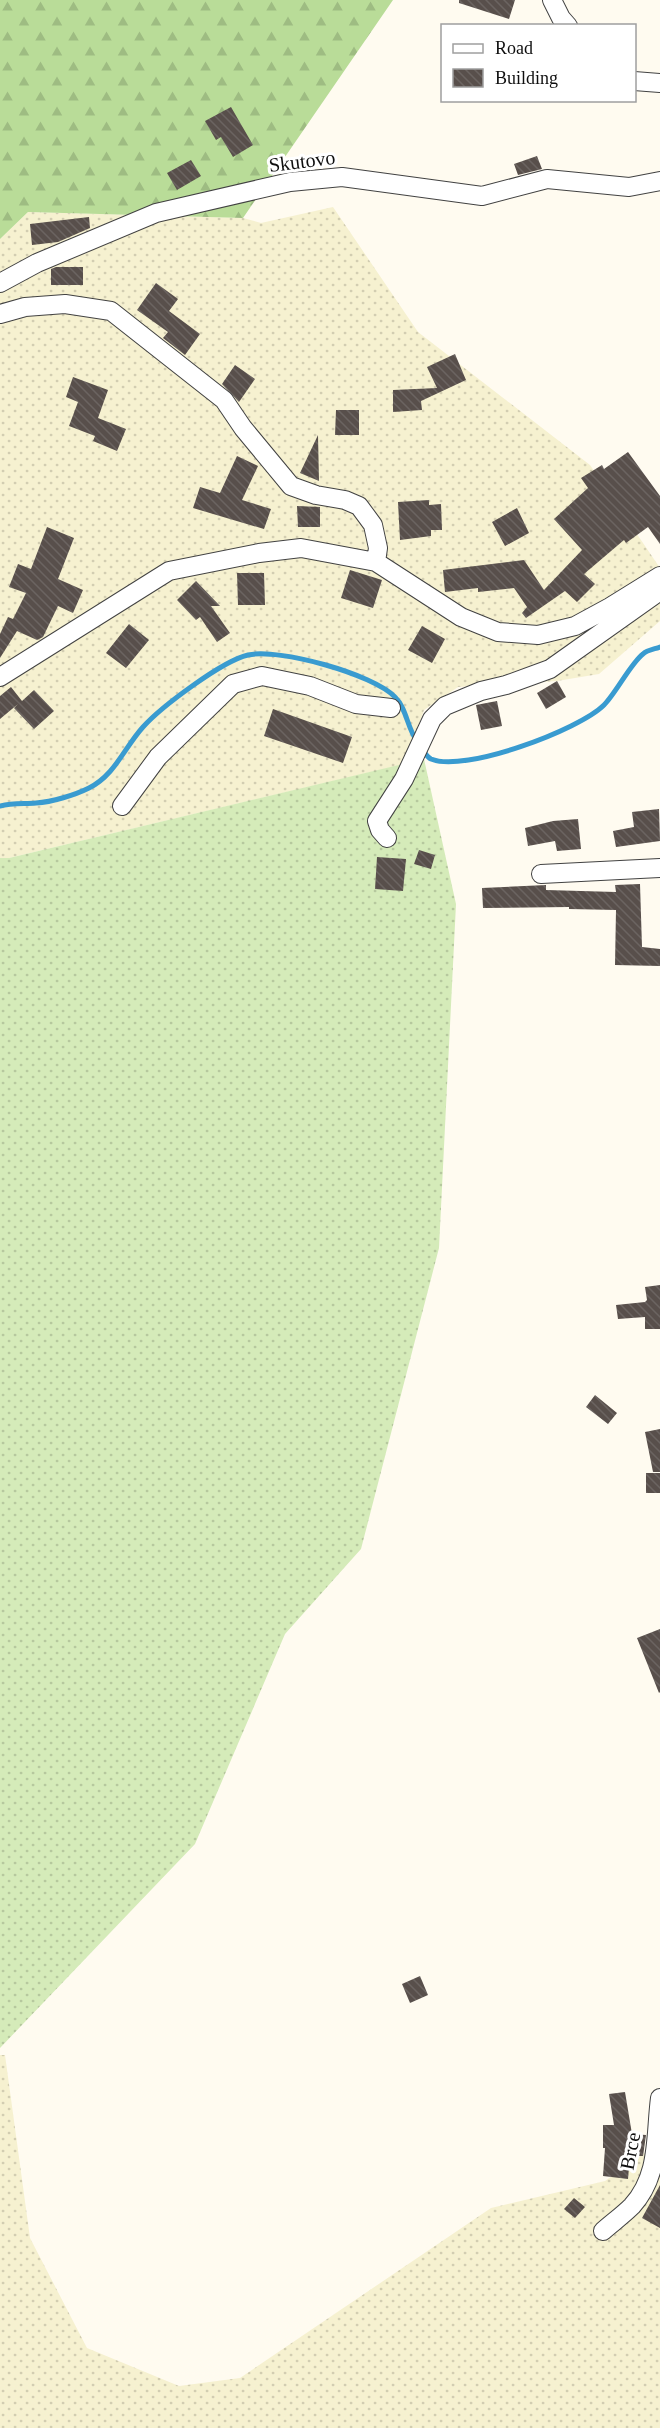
<svg xmlns="http://www.w3.org/2000/svg" width="660" height="2428" viewBox="0 0 660 2428" font-family="'Times New Roman',serif">
  <style>
    .farmland { fill: url(#farmland-dots) }
    .grass { fill: url(#grass-dots) }
    .forest { fill: url(#forest-firs) }
    .lines { fill: none; stroke-linecap: round; stroke-linejoin: round }
    .stream { stroke: #399bd0; stroke-width: 5 }
    .building { fill: url(#building-back-hatch) }
    .minor-casing { stroke: #424242; stroke-width: 20 }
    .minor { stroke: #fff; stroke-width: 18 }
    .labels { text-anchor: middle; stroke-width: 6; stroke-linejoin: round; paint-order: stroke }
    .street-label { font-size: 20px; fill: #0f0f0f; stroke: #fff }
  </style>
  <defs>
    <pattern id="farmland-dots" width="8" height="8" patternUnits="userSpaceOnUse" patternTransform="scale(1.5)"><rect width="8" height="8" fill="#f6f1d0"/><path d="M2 2h.1M6 6h.1" fill="none" stroke="#d2cdb1" stroke-width="1.8" stroke-linecap="round"/></pattern>
    <pattern id="grass-dots" width="8" height="8" patternUnits="userSpaceOnUse" patternTransform="scale(1.5)"><rect width="8" height="8" fill="#d5ebb9"/><path d="M2 2h.1M6 6h.1" fill="none" stroke="#b6c89e" stroke-width="1.8" stroke-linecap="round"/></pattern>
    <pattern id="forest-firs" width="22" height="20" patternUnits="userSpaceOnUse" patternTransform="scale(1.5)"><rect width="22" height="20" fill="#b9dc98"/><path d="M5 1l3.5 6h-7zM16 11l3.5 6h-7z" fill="#9ebc82"/></pattern>
    <pattern id="building-back-hatch" width="6" height="6" patternUnits="userSpaceOnUse" patternTransform="scale(1.5)"><rect width="6" height="6" fill="#584f4b"/><path d="M-1 5l2 2M0 0l6 6M5-1l2 2" fill="none" stroke="#6b6461"/></pattern>
  </defs>
  <rect width="100%" height="100%" fill="#fffbf0"/>
  <!-- farmland -->
  <path class="farmland" d="M333 207 418 332 590 465 660 568V621L599 674 557 681 458 687 424 710 405 764 9 858H0V239L28 212 243 218 261 223Z
    M0 2055H5L30 2238 87 2348 179 2386 240 2378 491 2208 605 2181 660 2142V2428H0Z"/>
  <!-- grass -->
  <path class="grass" d="M424 759 456 904 439 1248 361 1549 285 1634 195 1844 0 2048V858H9Z"/>
  <!-- forest -->
  <path class="forest" d="M0 0H393L243 218 28 212 0 239Z"/>
  <g class="lines">
    <!-- stream -->
    <path class="stream" d="M422 749C425 753 427 757 431 759 464 773 579 730 604 705 616 693 631 663 643 654 647 650 655 649 660 647
      M0 806C12 803 24 804 36 803 52 802 75 795 89 788 115 775 124 748 143 727 161 707 222 661 248 655 279 648 373 674 395 697 407 709 407 728 417 741"/>
  </g>
  <!-- building -->
  <path class="building" d="M459 0H515L509 19 459 3Z
    M231 107 253 145 233 157 221 137 216 140 205 121Z
    M537 156 542 169 518 175 514 164Z
    M191 160 201 176 177 190 167 173Z
    M89 217 90 228 58 242 32 245 30 224Z
    M56 267H83V285H51V269Z
    M156 283 178 299 169 311 200 334 185 355 163 338 168 332 137 310Z
    M455 354 466 380 421 401 422 410 393 412V390L437 388 427 367Z
    M235 365 255 379 239 402 222 384Z
    M73 377 108 390 98 418 126 429 117 451 93 441 95 436 69 426 78 402 66 397Z
    M336 410H359V435H335Z
    M318 435 319 481 300 473Z
    M628 452 660 496V544L648 527 626 543 624 540 584 574 595 584 577 602 565 591 526 618 522 613 527 607 514 588 478 592V588L445 592 443 570 524 560 544 590 582 550 554 519 588 488 581 478 602 465 604 469Z
    M237 456 258 466 242 500 271 509 264 529 193 508 200 487 220 493Z
    M429 500V505L441 504 442 530H431V536L400 540 398 502Z
    M297 506 320 507V527H298Z
    M517 508 529 533 505 546 492 522Z
    M47 527 74 538 58 579 83 590 73 613 58 606 43 637 37 640 17 631 0 658V634L8 617 13 619 26 593 9 587 18 564 31 569Z
    M350 570 382 580 373 608 341 598Z
    M237 573H264L265 605H238Z
    M196 581 220 606H211L230 633 217 642 200 617 196 620 177 600Z
    M129 624 149 640 126 668 106 653Z
    M422 626 445 639 432 663 408 650Z
    M557 681 566 697 546 709 537 693Z
    M11 687 22 701 34 690 54 711 34 729 14 708 18 704 0 719V696Z
    M497 701 502 726 481 730 476 705Z
    M273 709 352 737 343 763 264 736Z
    M659 809 660 841 616 847 613 831 634 827 632 812Z
    M578 819 581 849 557 851 555 841 528 846 525 828 553 821Z
    M419 850 435 855 431 869 414 864Z
    M377 857 406 859 403 891 375 889Z
    M640 884 642 947 660 949V966L615 965 616 910 569 909V907L483 908 482 888 546 885V890L616 892 615 885Z
    M660 1285V1329H645V1317L618 1319 616 1305 645 1302 647 1300 645 1287Z
    M595 1395 617 1413 608 1424 586 1407Z
    M660 1429V1472H653L645 1432Z
    M646 1473H660V1493H646Z
    M660 1629V1692L659 1693 637 1638Z
    M420 1976 428 1995 410 2003 402 1984Z
    M625 2092 632 2134 646 2135 643 2156H630L628 2179 603 2176 605 2148H603V2125H614L609 2094Z
    M660 2185V2228L642 2218Z
    M574 2198 585 2207 575 2218 564 2209Z"/>
  <g class="lines">
    <!-- minor casing -->
    <g class="minor-casing">
      <path id="minor" d="M552 0 561 18 568 26
        M634 81 660 83
        M0 283 37 263 156 213 290 182 342 177 482 196 547 179 629 187 660 181
        M0 314 25 307 65 304 111 311 224 400 243 428 291 486 316 495 345 500 359 506 373 525 378 548 376 562
        M0 677 169 571 259 553 301 548 376 562 461 617 498 632 538 635 575 626 610 607 660 576
        M122 806 158 757 233 684 262 676 310 686 356 704 391 708
        M387 838 380 830 377 821 404 779 432 719 445 706 481 691 506 685 550 669 660 591
        M541 874 660 868
        M603 2231C612 2223 623 2215 632 2206 660 2175 655 2137 660 2098"/>
    </g>
    <!-- minor -->
    <use href="#minor" class="minor"/>
  </g>
  <g class="labels">
    <!-- street labels -->
    <g class="street-label">
      <text transform="translate(302 161) rotate(-7)" y="7">Skutovo</text>
      <text transform="translate(630 2151) rotate(-79)" y="7">Brce</text>
    </g>
  </g>
  <!-- legend -->
  <rect x="441" y="24" width="195" height="78" fill="#ffffff" stroke="#9f9f9f" stroke-width="1.5"/>
  <rect x="453" y="44" width="30" height="9" fill="#ffffff" stroke="#9f9f9f" stroke-width="1.5"/>
  <text x="495" y="54" font-size="18" fill="#0f0f0f">Road</text>
  <rect x="453" y="69" width="30" height="18" fill="url(#building-back-hatch)" stroke="#9f9f9f" stroke-width="1.5"/>
  <text x="495" y="84" font-size="18" fill="#0f0f0f">Building</text>
</svg>
